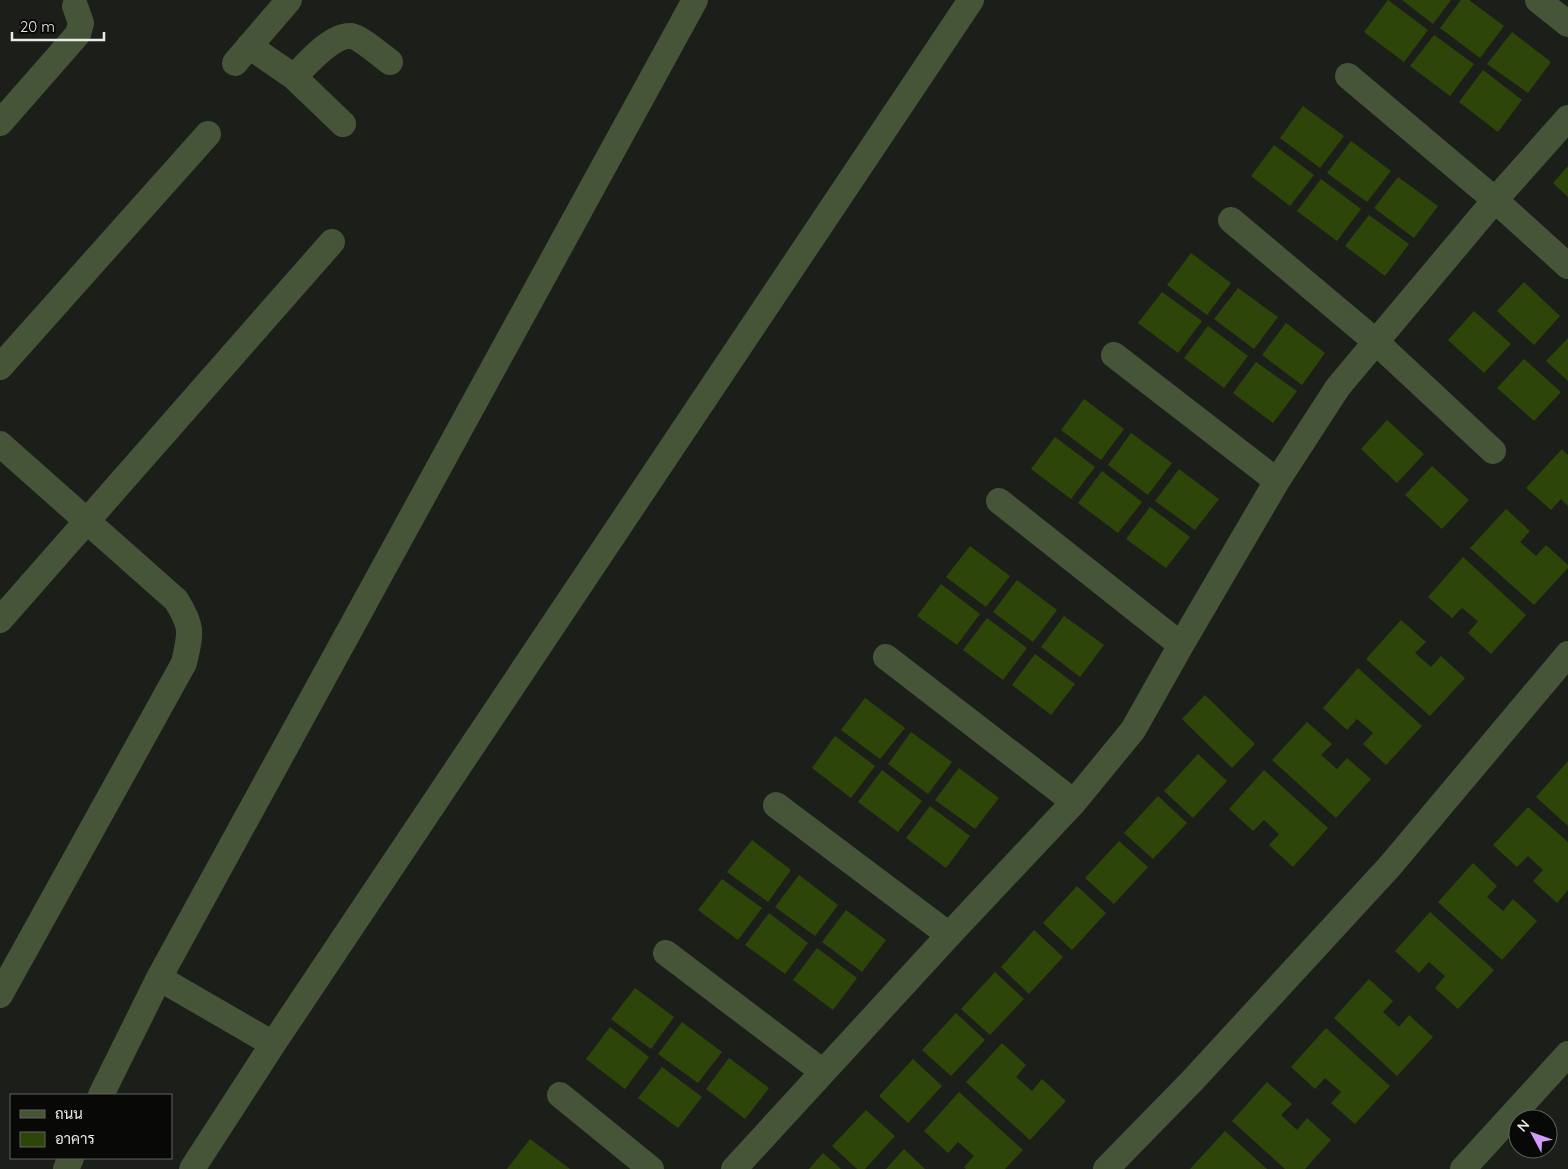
<svg xmlns="http://www.w3.org/2000/svg" width="1568" height="1169" viewBox="0 0 1568 1169" font-family="Quicksand,Sarabun,sans-serif">
  <style>
    .building { fill: #2e4509 }
    .lines { fill: none; stroke-linecap: round; stroke-linejoin: round }
    .minor { stroke: #465437; stroke-width: 26 }
  </style>
  <rect width="100%" height="100%" fill="#1c1f19"/>
  <!-- building -->
  <path class="building" d="M1388 0 1428 30 1404 62 1364 32Z
    M1402 0H1451L1433 24Z
    M1461 0H1469L1504 26 1480 58 1440 28Z
    M1512 32 1551 62 1528 93 1487 64Z
    M1434 35 1474 64 1450 96 1410 66Z
    M1483 70 1522 100 1498 132 1459 102Z
    M1303 106 1344 136 1320 168 1280 138Z
    M1351 141 1391 171 1367 202 1327 173Z
    M1274 145 1314 175 1290 206 1251 176Z
    M1568 166V197L1553 183Z
    M1398 177 1438 206 1414 238 1374 208Z
    M1321 179 1361 209 1337 241 1297 211Z
    M1369 215 1409 244 1385 276 1345 246Z
    M1191 253 1231 283 1207 315 1167 285Z
    M1524 282 1560 316 1534 345 1497 311Z
    M1238 288 1278 317 1254 349 1214 319Z
    M1162 292 1202 321 1178 353 1138 323Z
    M1474 311 1511 344 1484 373 1448 340Z
    M1286 323 1325 353 1302 385 1262 355Z
    M1208 326 1248 356 1224 388 1184 358Z
    M1568 338V381L1546 361Z
    M1524 359 1561 392 1534 421 1497 388Z
    M1256 362 1297 391 1273 423 1233 393Z
    M1084 399 1124 429 1101 460 1061 430Z
    M1387 420 1424 454 1397 483 1361 449Z
    M1131 433 1172 463 1148 495 1108 465Z
    M1055 437 1095 467 1071 499 1031 469Z
    M1562 449 1568 455V506L1561 499 1551 510 1526 488Z
    M1432 466 1469 500 1442 529 1405 495Z
    M1179 469 1219 499 1195 530 1155 501Z
    M1102 471 1142 502 1118 533 1078 503Z
    M1150 507 1190 537 1166 568 1126 539Z
    M1506 509 1530 531 1520 542 1536 556 1546 545 1568 565V568L1534 605 1470 548Z
    M970 546 1010 576 986 607 946 577Z
    M1463 557 1526 615 1491 654 1468 633 1478 621 1462 608 1452 618 1428 597Z
    M1017 580 1057 610 1033 642 993 612Z
    M941 584 980 614 957 645 917 616Z
    M1064 616 1104 645 1080 677 1041 647Z
    M987 618 1027 648 1003 680 963 650Z
    M1401 620 1426 642 1415 653 1431 667 1441 656 1465 678 1430 716 1366 659Z
    M1035 654 1075 684 1051 715 1012 685Z
    M1358 668 1422 726 1386 765 1363 744 1373 733 1357 719 1347 730 1323 708Z
    M1205 695 1255 744 1232 768 1182 719Z
    M865 698 905 728 880 759 841 730Z
    M1307 722 1332 744 1321 755 1337 769 1347 758 1371 779 1336 818 1272 760Z
    M911 732 952 762 928 794 888 764Z
    M835 736 875 766 851 798 812 768Z
    M1198 754 1227 781 1193 818 1164 791Z
    M1568 761V826L1536 797Z
    M959 768 999 798 975 829 935 800Z
    M882 770 922 801 898 832 858 802Z
    M1264 770 1328 828 1293 867 1269 845 1279 834 1264 820 1253 831 1229 809Z
    M1158 796 1187 823 1153 859 1124 833Z
    M930 806 970 836 946 868 906 838Z
    M1528 807 1568 842V890L1557 903 1533 881 1543 870 1528 856 1517 867 1493 845Z
    M752 840 791 870 768 902 727 872Z
    M1119 841 1148 867 1114 904 1085 878Z
    M1473 863 1497 886 1487 897 1503 911 1513 899 1537 921 1502 960 1438 902Z
    M799 875 838 905 815 936 775 907Z
    M722 879 762 908 738 940 698 910Z
    M1077 886 1106 913 1072 950 1043 923Z
    M846 910 886 940 862 972 822 942Z
    M1430 912 1494 970 1458 1009 1435 988 1445 976 1429 962 1419 973 1395 951Z
    M769 913 808 943 785 974 745 945Z
    M1034 930 1063 957 1029 994 1001 967Z
    M817 948 857 978 833 1010 793 980Z
    M995 972 1024 999 990 1035 961 1009Z
    M1369 979 1393 1001 1383 1012 1399 1027 1409 1015 1433 1037 1397 1076 1334 1018Z
    M635 988 674 1017 651 1049 611 1019Z
    M956 1013 985 1040 951 1076 922 1050Z
    M682 1022 722 1052 698 1083 658 1054Z
    M610 1027 649 1057 625 1089 586 1059Z
    M1326 1028 1390 1086 1355 1124 1331 1103 1341 1092 1325 1078 1315 1089 1291 1067Z
    M1002 1043 1026 1065 1016 1077 1032 1091 1042 1079 1066 1101 1030 1140 966 1082Z
    M729 1058 769 1088 745 1119 706 1089Z
    M913 1059 942 1086 908 1123 879 1096Z
    M662 1067 702 1097 678 1128 638 1098Z
    M1267 1082 1292 1104 1281 1115 1297 1130 1307 1118 1331 1140 1305 1169H1285L1232 1121Z
    M959 1092 1023 1150 1005 1169H966L964 1167 974 1156 958 1142 948 1153 924 1131Z
    M866 1110 895 1136 865 1169H857L832 1146Z
    M1225 1131 1267 1169H1190Z
    M530 1139 570 1169H507Z
    M904 1149 925 1169H886Z
    M823 1153 841 1169H809Z"/>
  <g class="lines">
    <!-- minor -->
    <path class="minor" d="M1538 0 1568 24
      M249 46 294 77C306 65 332 34 351 36 360 37 382 56 390 62
      M235 63 289 0
      M1348 76 1495 200 1568 266
      M294 77 343 124
      M0 123 78 34 81 23 75 6
      M1231 220 1375 341 1493 451
      M1114 355 1277 481
      M0 367 208 134
      M0 444 176 600C193 627 191 632 184 663L0 995
      M999 501 1181 645
      M0 620 332 242
      M886 657 1074 802
      M776 805 949 935
      M666 953 823 1072
      M159 978 273 1044
      M101 1095 159 978 695 0
      M560 1095 651 1169
      M66 1169 71 1158
      M192 1169 273 1044 971 0
      M734 1169 949 935 1074 802 1133 730 1181 645 1277 481 1338 387 1495 200 1568 118
      M1106 1169 1192 1081 1390 866 1568 654
      M1463 1169 1568 1054"/>
  </g>
  <!-- legend -->
  <rect x="10" y="1094" width="162" height="65" fill="#080906" stroke="#626360"/>
  <rect x="20" y="1110" width="25" height="8" fill="#465437" stroke="#626360"/>
  <text x="55" y="1119" font-size="15" fill="#e9ebe7">ถนน</text>
  <rect x="20" y="1132" width="25" height="15" fill="#2e4509" stroke="#626360"/>
  <text x="55" y="1144" font-size="15" fill="#e9ebe7">อาคาร</text>
  <!-- north arrow -->
  <g transform="translate(1533 1134) rotate(311)"><circle r="24" fill="#080906" stroke="#626360"/>
  <path d="M0-4L9 19L0 12L-9 19Z" fill="#d29cfd"/>
  <text y="-8" font-size="14" font-weight="bold" text-anchor="middle" fill="#e9ebe7">N</text>
  </g>
  <!-- scale -->
  <path d="M12 32v8h92v-8" fill="none" stroke="#e9ebe7" stroke-width="2.5"/>
  <text x="20" y="32" font-size="15" fill="#e9ebe7" stroke="#080906" stroke-width="4" paint-order="stroke">20 m</text>
</svg>
